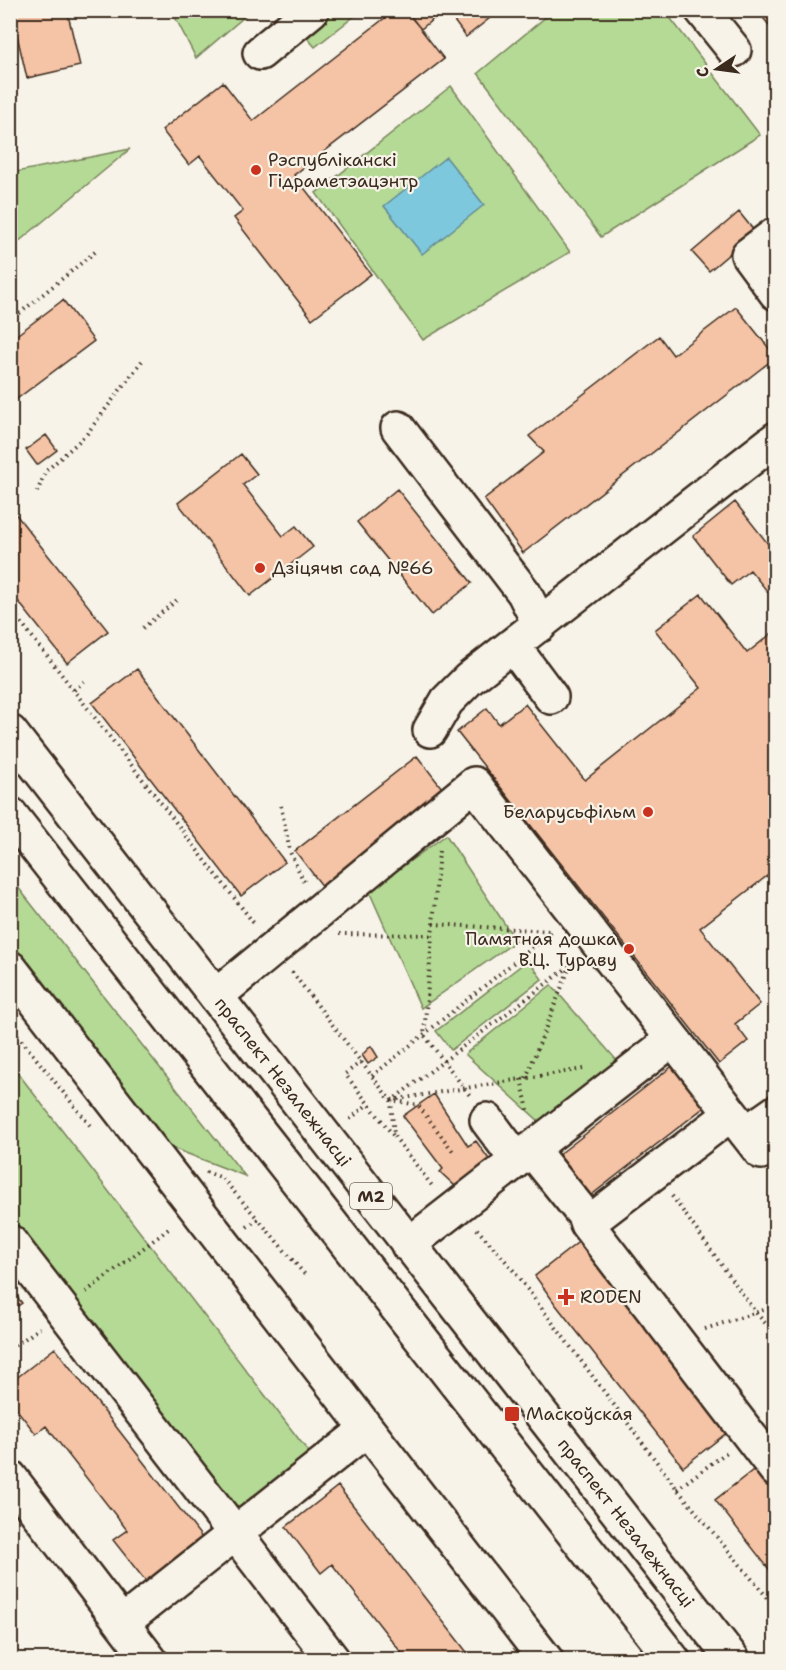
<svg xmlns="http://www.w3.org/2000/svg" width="786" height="1670" viewBox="0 0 786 1670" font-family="'Shantell Sans',sans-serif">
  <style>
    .green { fill: #b4da96; stroke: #78825a; stroke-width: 1.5 }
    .water { fill: #7ec8de; stroke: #638991; stroke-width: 1.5 }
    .building { fill: #f5c3a5; stroke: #3b2a1e; stroke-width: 1.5 }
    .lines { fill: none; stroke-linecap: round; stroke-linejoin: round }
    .minor-casing { stroke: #3b2a1e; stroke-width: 38 }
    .major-casing { stroke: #3b2a1e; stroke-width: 38 }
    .path { stroke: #3b2a1e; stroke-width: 4; stroke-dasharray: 1.5 4.5; stroke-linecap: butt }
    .minor { stroke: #f7f3e8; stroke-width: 33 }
    .major { stroke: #f7f3e8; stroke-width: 33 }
    .poi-dot { fill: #c8321e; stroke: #f7f3e8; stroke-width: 2 }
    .labels { text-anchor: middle; stroke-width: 4.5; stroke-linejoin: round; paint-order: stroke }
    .shield { fill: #f7f3e8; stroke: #73665b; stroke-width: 1.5 }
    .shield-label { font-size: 16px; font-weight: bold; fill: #3b2a1e }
    .poi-label { font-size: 18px; fill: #3b2a1e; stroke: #f7f3e8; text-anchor: start }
    .street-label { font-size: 18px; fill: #3b2a1e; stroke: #f7f3e8 }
  </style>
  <rect width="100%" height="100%" fill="#f7f3e8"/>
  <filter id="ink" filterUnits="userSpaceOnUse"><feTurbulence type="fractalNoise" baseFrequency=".0167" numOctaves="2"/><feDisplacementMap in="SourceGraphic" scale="12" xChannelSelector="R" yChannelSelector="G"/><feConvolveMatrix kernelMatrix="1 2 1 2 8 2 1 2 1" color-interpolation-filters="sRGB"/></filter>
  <g filter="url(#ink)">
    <!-- green -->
    <path class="green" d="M172 11H251L196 58Z
      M284 11H361L315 47Z
      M553 11H665L760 135 601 237 478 73Z
      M451 86 570 252 423 340 316 193Z
      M130 149 11 248V173Z
      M446 835 516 941 421 1008 369 891Z
      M10 877 245 1176 170 1147 11 951Z
      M528 960 542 979 451 1050 436 1031Z
      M551 985 620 1064 540 1122 465 1054Z
      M11 1064 314 1459 236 1522 11 1226Z"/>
    <!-- water -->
    <path class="water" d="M446 157 484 205 422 254 384 206Z"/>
    <!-- building -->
    <path class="building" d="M11 10H67L80 66 27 78Z
      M395 10H406L444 59 294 175 371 274 312 319 234 218 243 211 200 156 189 165 162 130 223 82 253 121Z
      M412 10H444L421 29 408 14Z
      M446 10H500L466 37Z
      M757 10H776V34Z
      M739 212 755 232 709 271 692 252Z
      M63 300 94 341 10 404V340Z
      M736 307 776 357 523 553 484 499 544 452 529 436 659 336 673 355Z
      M46 435 57 450 37 465 26 450Z
      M241 454 257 474 243 485 283 536 296 526 313 547 250 596 178 503Z
      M397 489 472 583 432 615 357 522Z
      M735 502 776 554V602L750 570 731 585 693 536Z
      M10 507 108 631 67 663 10 591Z
      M701 594 747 653 776 630V869L700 928 760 1004 735 1024 748 1041 719 1064 457 732 487 708 499 724 525 704 585 780 701 688 655 630Z
      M137 669 285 862 241 896 92 703Z
      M417 756 449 797 327 892 295 851Z
      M371 1046 378 1057 368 1064 362 1055Z
      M675 1064 707 1105 585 1200 552 1160Z
      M434 1094 468 1146 476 1141 498 1172 456 1190 455 1186 440 1172 443 1169 403 1116Z
      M581 1240 729 1431 683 1467 556 1305 535 1276Z
      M10 1288 22 1303 10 1311Z
      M55 1348 207 1544 151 1588 113 1540 127 1530 46 1426 36 1434 10 1401V1383Z
      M757 1467 776 1491V1578L715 1500Z
      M338 1486 473 1660H407L332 1564 321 1573 286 1527Z"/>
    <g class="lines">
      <!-- minor casing -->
      <g class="minor-casing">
        <path id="minor" d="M702 10 734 50
          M260 53 312 10
          M776 234 748 255 776 293
          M398 428 524 593 540 625
          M513 646 551 697
          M430 730 447 701 469 679 776 439
          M10 968 546 1660
          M216 996 474 784 673 1039
          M731 1114 587 1224 776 1470
          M487 1120 517 1160
          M746 1133 776 1112
          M531 1149 584 1215 587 1224
          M10 1242 333 1660
          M408 1245 673 1039 761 1152
          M10 1477 150 1660
          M122 1623 367 1429"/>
      </g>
      <!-- major casing -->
      <g class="major-casing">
        <path id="major" d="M10 732 733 1660
          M10 814 673 1660"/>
      </g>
      <!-- path -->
      <path class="path" d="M10 321 95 252
        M37 492 46 471 86 435 142 361
        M10 608 256 926
        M143 628 177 600
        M74 690 87 679
        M281 806 290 852 305 884
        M439 851 424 1035 471 1097
        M433 924 549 931
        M339 934 432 935
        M292 972 391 1101 394 1136 433 1187
        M10 1026 92 1128
        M361 1062 345 1074 393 1135
        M372 1076 552 932
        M526 1078 570 966
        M521 1079 529 1114
        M392 1100 583 1069
        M391 1101 575 962
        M396 1101 418 1105 455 1154
        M350 1119 368 1104
        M206 1172 222 1178 258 1219
        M672 1196 756 1313 767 1325 776 1330
        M247 1227 258 1219 306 1276
        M477 1229 510 1266 677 1489 776 1608
        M86 1292 171 1227
        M705 1329 776 1306
        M10 1349 40 1328
        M677 1489 727 1452"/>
      <!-- minor -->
      <use href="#minor" class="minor"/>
      <!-- major -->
      <use href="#major" class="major"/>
    </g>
  </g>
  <!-- markers -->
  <g class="poi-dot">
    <circle cx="256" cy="170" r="6"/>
    <circle cx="260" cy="568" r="6"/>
    <circle cx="648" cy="812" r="6"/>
    <circle cx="629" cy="949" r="6"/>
    <path d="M563 1288h6v6h6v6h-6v6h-6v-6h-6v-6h6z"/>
    <rect x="504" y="1406" width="16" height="16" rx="3"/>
  </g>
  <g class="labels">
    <!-- shield labels -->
    <rect class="shield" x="350" y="1183" width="42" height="26" rx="4.5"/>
    <g class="shield-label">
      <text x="371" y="1202">М2</text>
    </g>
    <!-- poi labels -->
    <g class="poi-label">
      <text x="268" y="166">Рэспубліканскі<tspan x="268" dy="21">Гідраметэацэнтр</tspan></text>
      <text x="272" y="574">Дзіцячы сад №66</text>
      <text x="636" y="818" text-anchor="end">Беларусьфільм</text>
      <text x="617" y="945" text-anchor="end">Памятная дошка<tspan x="617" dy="21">В.Ц. Тураву</tspan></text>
      <text x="580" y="1303">RODEN</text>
      <text x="526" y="1420">Маскоўская</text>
    </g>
    <!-- street labels -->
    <g class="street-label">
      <text transform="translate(283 1082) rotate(52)" y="6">праспект Незалежнасці</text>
      <text transform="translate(626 1523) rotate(52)" y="6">праспект Незалежнасці</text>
    </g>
  </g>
  <!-- margin -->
  <rect width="786" height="1670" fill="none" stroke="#f7f3e8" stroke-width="36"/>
  <rect x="18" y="18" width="750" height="1634" fill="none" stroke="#3b2a1e" stroke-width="2" filter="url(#ink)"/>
  <!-- north arrow -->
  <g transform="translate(717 69) rotate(257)" stroke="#f7f3e8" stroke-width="4.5" paint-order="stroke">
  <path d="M0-4.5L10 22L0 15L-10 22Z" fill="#3b2a1e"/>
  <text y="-9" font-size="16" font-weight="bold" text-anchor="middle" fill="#3b2a1e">С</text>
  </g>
</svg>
